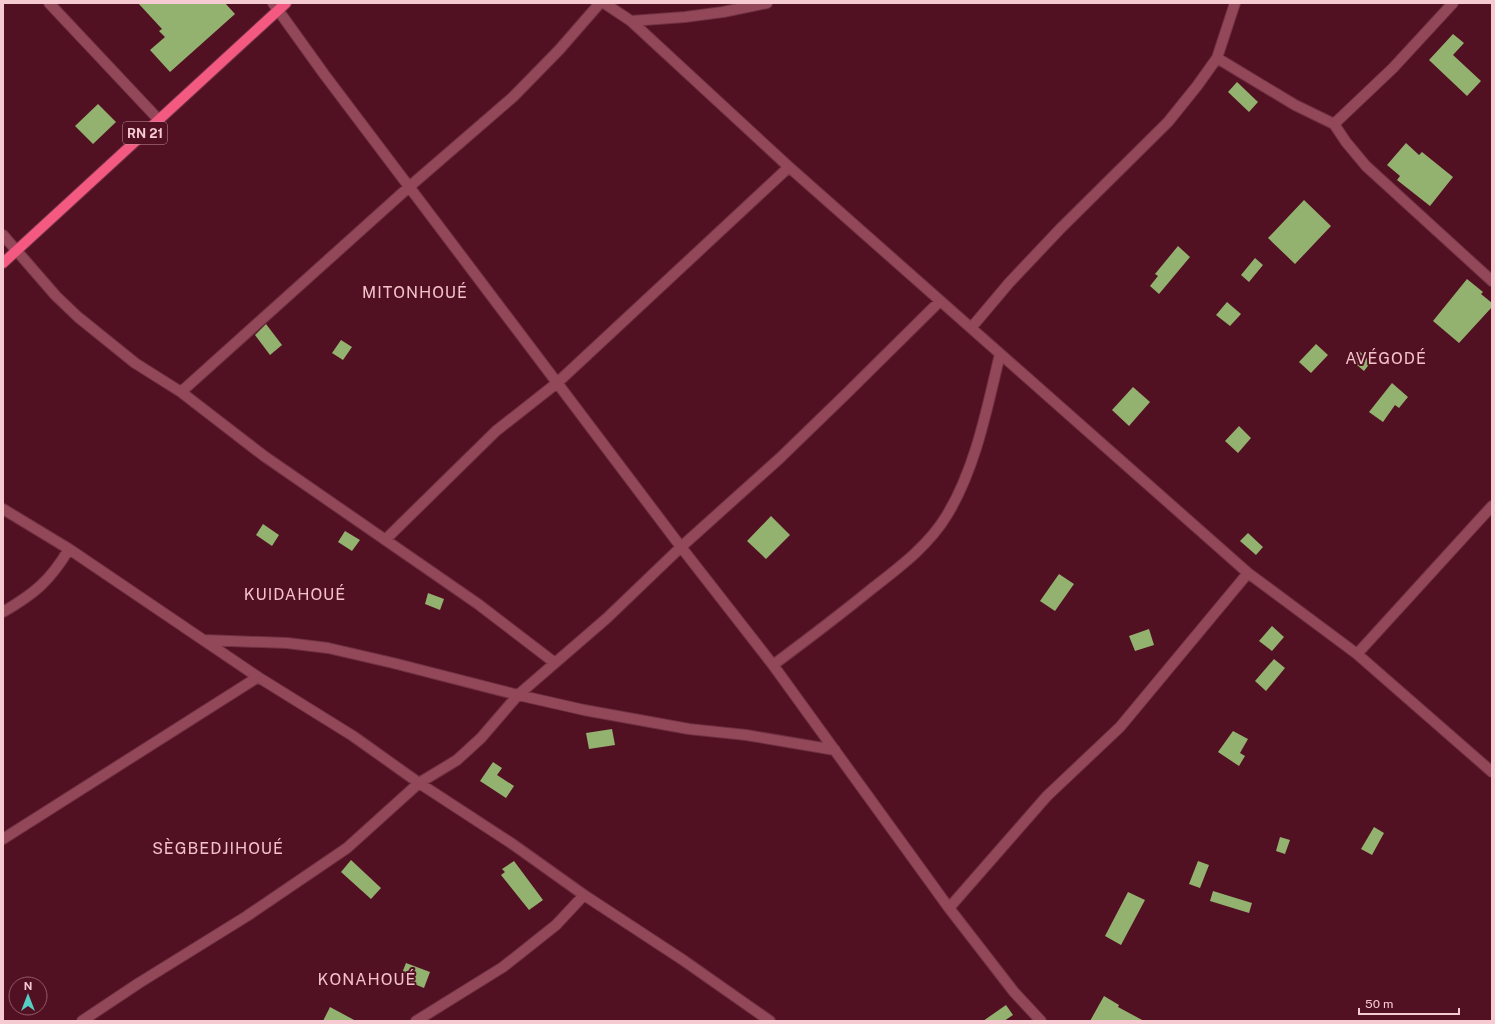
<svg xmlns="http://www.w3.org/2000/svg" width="1495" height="1024" viewBox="0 0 1495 1024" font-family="'Public Sans',sans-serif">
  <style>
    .building { fill: #94b26f }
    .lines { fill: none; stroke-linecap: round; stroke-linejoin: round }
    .street-casing { stroke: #6f3142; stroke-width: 12 }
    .primary-casing { stroke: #6f3142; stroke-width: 12 }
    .street { stroke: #924858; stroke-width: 10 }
    .primary { stroke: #f45981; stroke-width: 10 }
    .labels { text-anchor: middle; stroke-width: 4; stroke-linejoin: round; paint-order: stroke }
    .shield { fill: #521023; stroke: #c4929d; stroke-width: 1 }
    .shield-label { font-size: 13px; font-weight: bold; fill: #f5cad1 }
    .quarter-label { font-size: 16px; letter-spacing: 1px; fill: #f4c2ca; stroke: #521023 }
  </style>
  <rect width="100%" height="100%" fill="#521023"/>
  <!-- building -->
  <path class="building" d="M138 3H225L235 14 170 72 150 50 165 37 159 31 162 29Z
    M1453 34 1464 43 1453 55 1481 81 1467 96 1429 60Z
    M1237 82 1258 102 1249 112 1228 92Z
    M98 104 116 122 93 144 75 126Z
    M1406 143 1419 155 1422 152 1453 177 1430 206 1397 180 1400 176 1387 165Z
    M1304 200 1331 226 1295 264 1268 238Z
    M1178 246 1190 257 1159 294 1150 286 1158 276 1155 274Z
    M1255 258 1263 265 1249 282 1241 275Z
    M1467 279 1483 292 1481 294 1492 303V307L1459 343 1433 321Z
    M1227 302 1241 314 1230 326 1216 315Z
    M266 324 282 345 270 355 255 335Z
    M341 340 352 347 343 360 332 353Z
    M1316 344 1328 355 1311 373 1299 362Z
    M1359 351 1371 362 1364 371 1351 360Z
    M1392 383 1408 397 1399 408 1395 405 1383 422 1369 412Z
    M1133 387 1150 402 1129 426 1112 410Z
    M1239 426 1251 438 1238 453 1225 441Z
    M771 516 790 535 766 559 747 541Z
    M263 524 279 535 272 546 256 535Z
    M345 531 360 540 352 551 338 542Z
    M1248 533 1263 547 1256 555 1240 541Z
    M1059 574 1074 584 1055 611 1040 601Z
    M428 593 444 599 440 610 425 604Z
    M1272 626 1284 637 1272 651 1259 641Z
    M1149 629 1154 645 1135 651 1129 636Z
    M1274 659 1285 668 1266 691 1255 681Z
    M612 729 615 745 589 749 586 733Z
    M1233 731 1248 739 1240 753 1245 756 1239 766 1218 752Z
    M493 762 502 768 497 775 514 786 506 798 480 781Z
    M1374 827 1384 833 1372 855 1361 849Z
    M1280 837 1290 840 1285 854 1276 851Z
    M351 860 381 888 371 899 341 872Z
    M514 861 543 900 529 910 501 875 505 872 502 869Z
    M1198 861 1209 865 1200 888 1189 884Z
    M1213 891 1252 903 1249 913 1210 901Z
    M1128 892 1145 900 1121 945 1105 936Z
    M406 963 430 972 424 988 400 978Z
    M1104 996 1119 1005 1118 1007 1144 1021H1090Z
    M1006 1005 1013 1015 1004 1021H983Z
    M330 1007 356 1021H323Z"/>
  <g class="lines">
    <!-- street casing -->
    <g class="street-casing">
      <path id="street" d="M49 3 159 120
        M273 3 324 74 681 547 773 665 949 908 1014 992 1041 1021
        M604 3 631 21 685 17 723 12 767 3
        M631 21 789 167 1248 573 1357 654 1492 772
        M1217 58 1295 105 1334 124 1346 142 1366 166 1492 281
        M1334 124 1393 68 1453 3
        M3 235 56 296 78 317 135 363 181 392 264 456 478 604 555 663
        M971 328 1009 283 1060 229 1168 122 1197 86 1217 58 1235 3
        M181 392 409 187 513 97 559 50 600 3
        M3 509 69 549 258 677 353 736 419 783 511 843 584 895 683 960 770 1021
        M386 539 496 431 557 383 789 167
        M3 612C34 594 50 581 69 549
        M204 640 287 643 328 648 393 663 518 695 584 710 689 729 746 735 835 750
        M1357 654 1492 506
        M773 665C808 639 841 614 874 587 901 566 929 545 947 515 976 467 987 408 1000 354
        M3 839 258 677
        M949 908 1047 796 1120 727 1248 573
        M82 1021 139 983 247 916 347 848 419 783 457 760 481 738 518 695 607 618 681 547 780 458 846 394 940 301
        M416 1021 503 967 556 925 584 895"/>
    </g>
    <!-- primary casing -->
    <g class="primary-casing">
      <path id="primary" d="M3 263 286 3"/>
    </g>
    <!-- street -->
    <use href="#street" class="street"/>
    <!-- primary -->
    <use href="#primary" class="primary"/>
  </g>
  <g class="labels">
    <!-- shield labels -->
    <rect class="shield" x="123" y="122" width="44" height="22" rx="3"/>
    <g class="shield-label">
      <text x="145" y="138">RN 21</text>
    </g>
    <!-- quarter labels -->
    <g class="quarter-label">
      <text x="415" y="298">MITONHOUÉ</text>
      <text x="1386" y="364">AVÉGODÉ</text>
      <text x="295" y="600">KUIDAHOUÉ</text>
      <text x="218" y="854">SÈGBEDJIHOUÉ</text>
      <text x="367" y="985">KONAHOUÉ</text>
    </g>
  </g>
  <!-- border -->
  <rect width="1495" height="1024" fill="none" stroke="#f5cad1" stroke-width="8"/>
  <!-- north arrow -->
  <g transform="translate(28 996)"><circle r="19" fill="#521023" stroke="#935a69"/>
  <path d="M0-3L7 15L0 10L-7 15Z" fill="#55cec4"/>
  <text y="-6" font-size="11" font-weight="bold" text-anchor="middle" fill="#f5cad1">N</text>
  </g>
  <!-- scale -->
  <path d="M1359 1008v6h100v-6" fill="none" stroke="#f5cad1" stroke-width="2"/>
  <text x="1365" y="1008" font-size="12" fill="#f5cad1" stroke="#521023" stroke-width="3" paint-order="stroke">50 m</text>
</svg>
